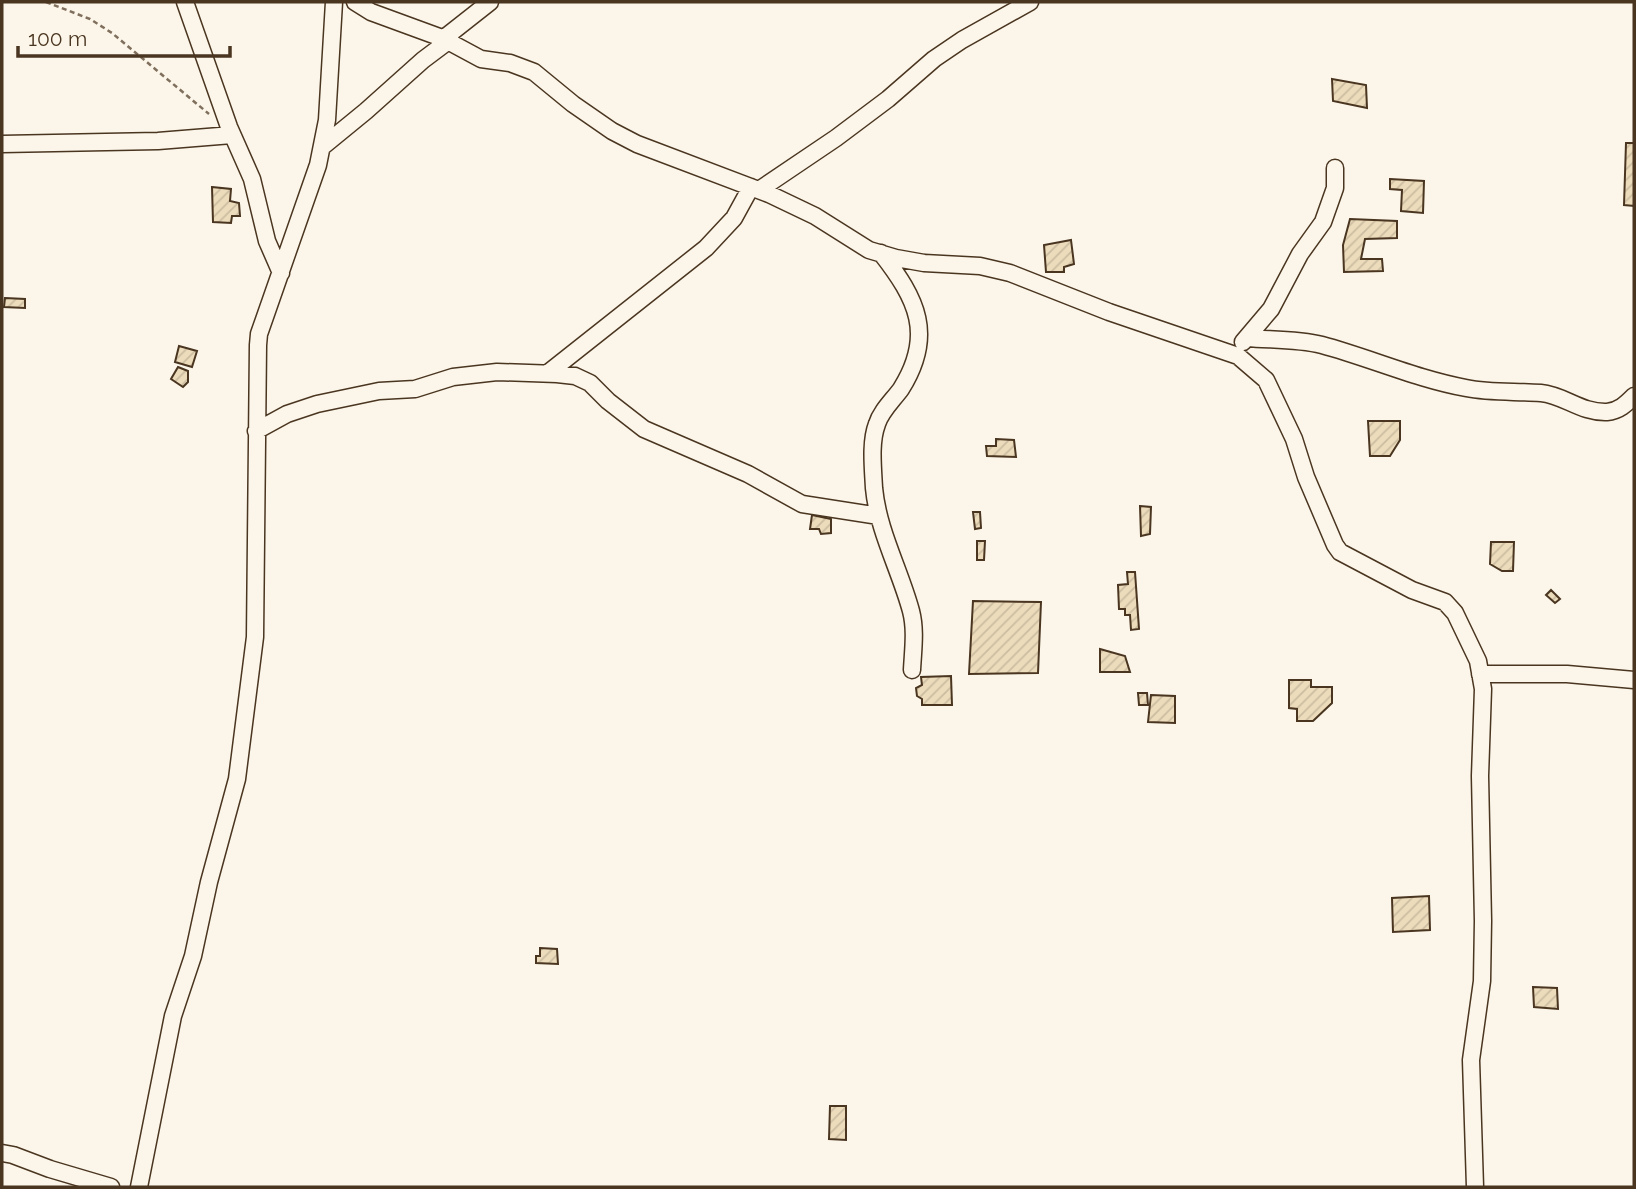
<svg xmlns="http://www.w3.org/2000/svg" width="1636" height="1189" viewBox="0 0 1636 1189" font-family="Raleway,sans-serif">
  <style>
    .building { fill: url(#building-hatch); stroke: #4a3520; stroke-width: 2 }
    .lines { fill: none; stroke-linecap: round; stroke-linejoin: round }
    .minor-casing { stroke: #4a3520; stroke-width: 19 }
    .path { stroke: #7f6f5c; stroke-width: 2.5; stroke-dasharray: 5 3.5; stroke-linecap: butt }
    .minor { stroke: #fbf6e9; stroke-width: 16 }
  </style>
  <defs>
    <pattern id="building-hatch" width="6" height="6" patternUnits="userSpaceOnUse" patternTransform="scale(1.75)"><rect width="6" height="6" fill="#ecdcbc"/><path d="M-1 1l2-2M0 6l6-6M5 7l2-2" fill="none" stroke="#ccbda1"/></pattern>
  </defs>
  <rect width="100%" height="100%" fill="#fbf6e9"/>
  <!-- building -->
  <path class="building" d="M1332 79 1366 85 1367 108 1333 101Z
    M1626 143H1634V206L1624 205Z
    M1390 179 1424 181 1423 213 1401 211 1402 190 1390 189Z
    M212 187 231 189 230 201 239 203 240 216H232L231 223 213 222Z
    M1350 219 1397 221V238L1365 239 1361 259H1382L1383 271 1344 272 1343 245Z
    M1071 240 1074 264 1064 267V272H1046L1044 245Z
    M5 298 25 299V308L4 307Z
    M179 346 197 351 192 367 175 362Z
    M178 367 188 371V382L183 387 171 379Z
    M1368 421H1400V440L1390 456H1370Z
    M996 439 1014 440 1016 457 987 456 986 446H996Z
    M1140 506 1151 507 1150 534 1141 536Z
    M973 512H980L981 528 975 529Z
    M812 515 831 519V533L821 534 819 529H810Z
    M977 541H985L984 560H977Z
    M1491 542H1514L1513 571H1502L1490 564Z
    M1127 572H1135L1139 629 1131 630 1130 615H1125V609H1119L1118 585 1128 584Z
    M1551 590 1560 599 1555 603 1546 595Z
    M973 601 1041 602 1038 673 969 674Z
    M1100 649 1125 656 1130 672H1100Z
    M951 676 952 705H922V699L917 696 916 688 922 685 921 677Z
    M1289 680H1311V687H1332V703L1313 721H1297V709L1289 708Z
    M1138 693H1147L1148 705H1139Z
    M1151 695 1175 696V723L1148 722Z
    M1429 896 1430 930 1393 932 1392 898Z
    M540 948 557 949 558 964 536 963V956H540Z
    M1533 987 1557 988 1558 1009 1534 1007Z
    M830 1106H846V1140L829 1139Z"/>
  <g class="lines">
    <!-- minor casing -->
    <g class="minor-casing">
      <path id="minor" d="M185 2 229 127 252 179 267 241 281 273
        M355 2 371 12 442 38 481 59 510 63 534 72 573 104 612 131 637 144 769 194 815 216 869 250 896 258 924 263 980 266 1010 273 1109 312 1238 356 1266 380 1294 439 1306 477 1335 545 1340 552 1412 590 1445 602 1455 613 1478 661 1483 689 1480 776 1483 921 1482 981 1471 1060 1475 1187
        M443 39 490 2
        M2 144 158 141 232 135
        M322 147 366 111 423 60 447 42
        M759 190 836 138 888 99 934 59 962 40 1030 2
        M881 253C917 299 935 335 901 389 893 400 881 411 877 424 870 442 873 468 874 488 878 531 900 570 911 611 916 630 913 650 912 670
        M1247 338C1272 340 1298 339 1322 345 1370 358 1417 379 1466 388 1491 393 1515 391 1541 393 1564 395 1581 413 1607 412 1619 411 1626 404 1634 396
        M1243 342 1271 309 1300 254 1323 222 1335 188V168
        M548 373 706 248 734 218 751 187
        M256 431 287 414 317 404 379 391 415 389 453 377 497 372 557 374 575 376 590 383 608 401 644 429 748 474 802 504 879 516
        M1480 674H1567L1634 680
        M2 1153 13 1155 50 1169 111 1187
        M139 1187 173 1016 193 956 209 882 237 779 255 637 258 345 259 334 318 165 327 120 334 2"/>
    </g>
    <!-- path -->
    <path class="path" d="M46 2 90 19 112 33 209 114"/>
    <!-- minor -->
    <use href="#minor" class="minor"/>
  </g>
  <!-- border -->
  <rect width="1636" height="1189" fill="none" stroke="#4a3520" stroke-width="7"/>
  <!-- scale -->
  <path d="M18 46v10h212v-10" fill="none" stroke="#4a3520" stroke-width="3.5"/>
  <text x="28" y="46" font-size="21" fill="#4a3520" stroke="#fbf6e9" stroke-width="5" paint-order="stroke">100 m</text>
</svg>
